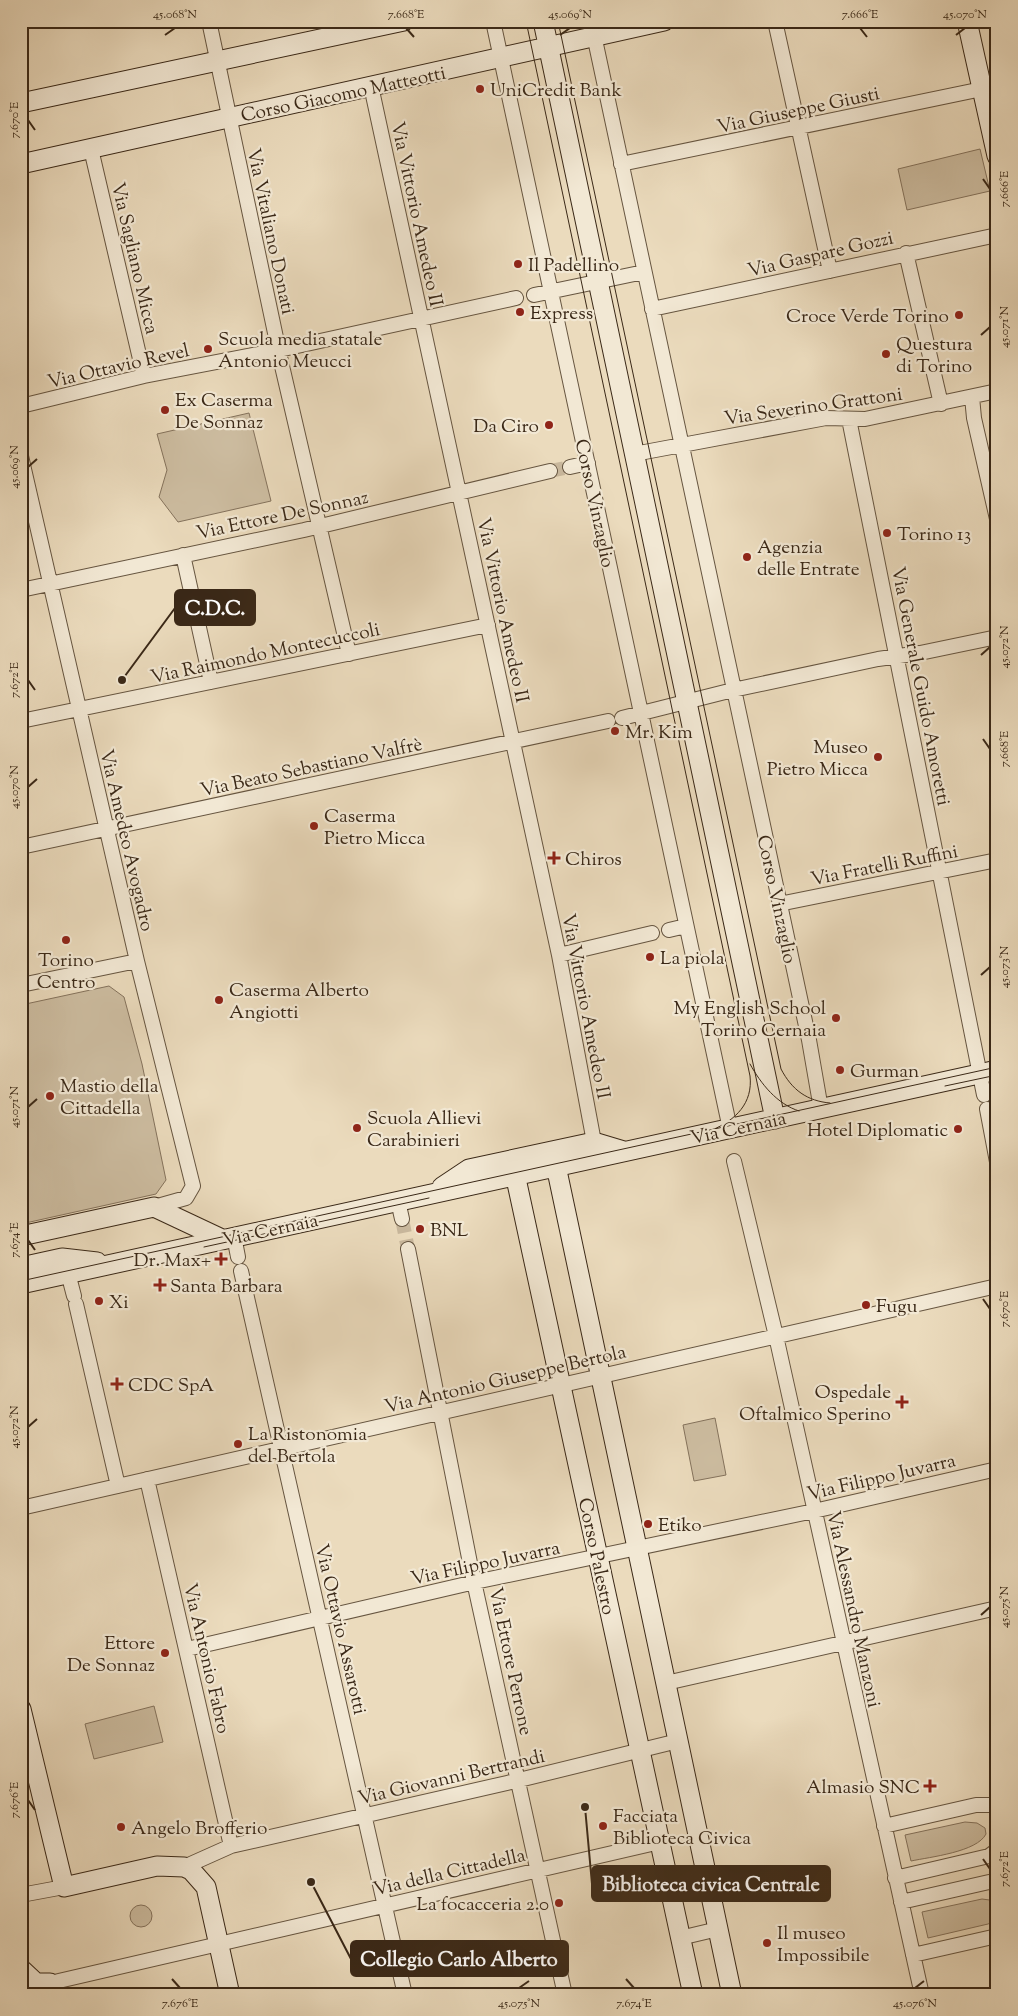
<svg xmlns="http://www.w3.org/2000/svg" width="1018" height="2016" viewBox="0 0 1018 2016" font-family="'Sorts Mill Goudy',serif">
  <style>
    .green { fill: #cdbda1; stroke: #84725c }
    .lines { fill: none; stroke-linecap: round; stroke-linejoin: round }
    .street-tunnel { stroke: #c8b79c; stroke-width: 14; stroke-dasharray: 14 7; stroke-linecap: butt }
    .street-casing { stroke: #665540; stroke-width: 16 }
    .secondary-casing { stroke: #3a2817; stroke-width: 21 }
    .street { stroke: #f2e8d4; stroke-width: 14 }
    .secondary { stroke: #f2e8d4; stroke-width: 19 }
    .tram { stroke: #3a2817; stroke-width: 1 }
    .ticks { fill: none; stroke: #3a2817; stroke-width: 2 }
    .poi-dot { fill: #8f2418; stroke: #f2e8d4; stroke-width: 2 }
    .labels { text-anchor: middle; stroke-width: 4.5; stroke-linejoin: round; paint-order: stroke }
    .poi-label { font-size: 19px; fill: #3a2817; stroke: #f2e8d4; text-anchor: start }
    .street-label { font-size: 19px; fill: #3a2817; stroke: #f2e8d4 }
    .leader { fill: none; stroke: #3a2817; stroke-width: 2 }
    .callout-dot { fill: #3a2817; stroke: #f2e8d4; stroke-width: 2 }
    .callout { fill: #3a2817; stroke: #3a2817; stroke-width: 2 }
    .callout-label { font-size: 20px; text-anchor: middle; font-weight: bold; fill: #fff }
    .neatline { fill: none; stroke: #3a2817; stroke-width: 2 }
    .ticks-label { font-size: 12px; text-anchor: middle; fill: #3a2817 }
  </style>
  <rect width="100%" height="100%" fill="#ebdbbd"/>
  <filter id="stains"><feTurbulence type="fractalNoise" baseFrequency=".004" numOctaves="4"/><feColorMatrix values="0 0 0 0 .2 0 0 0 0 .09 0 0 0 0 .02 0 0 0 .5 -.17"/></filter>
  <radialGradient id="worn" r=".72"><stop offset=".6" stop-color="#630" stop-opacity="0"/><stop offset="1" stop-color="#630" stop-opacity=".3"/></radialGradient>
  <!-- green -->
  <path class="green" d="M980 149 990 191 907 210 898 169Z
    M249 413 271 501 178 522 159 497 167 470 157 434Z
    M109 986 124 997 142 1064 166 1180 156 1194 21 1224V1005Z
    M715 1418 726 1475 694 1481 683 1425Z
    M154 1706 163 1742 94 1759 85 1724Z
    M965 1822 977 1823 985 1828 986 1834C977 1852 930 1857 911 1861L905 1835Z
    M982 1899 997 1901V1920L988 1924 928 1938 922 1912Z
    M130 1916a11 11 0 1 1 22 0a11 11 0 1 1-22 0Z"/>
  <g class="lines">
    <!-- street-tunnel -->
    <path class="street-tunnel" d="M550 471 570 467
      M402 1219 408 1249"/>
    <!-- street casing -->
    <g class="street-casing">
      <path id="street" d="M209 21 282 366 349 654
        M493 21 730 1129
        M591 21 809 1040 821 1109
        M775 21 830 271
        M371 86 559 955 594 1142
        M91 149 144 376
        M621 164 982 89
        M906 253 941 404
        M534 295 644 272
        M652 309 997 235
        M972 397 974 418 997 519
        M21 406 144 376 279 350 516 298
        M849 419 984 1095
        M634 454 826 418 865 419 997 391
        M21 456 137 961 193 1186 186 1198 154 1207
        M570 467 588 463
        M183 555 211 682
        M21 590 304 530 550 471
        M622 718 733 690 878 659 920 653 997 637
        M21 721 488 625
        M21 847 608 721
        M779 904 997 860
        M669 930 686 926
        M559 955 652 933
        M21 985 137 961
        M987 1109 997 1162
        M734 1161 776 1336 922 1995
        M398 1201 402 1219
        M234 1236 238 1257
        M408 1249 471 1568 565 1995
        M241 1271 405 1995
        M68 1273 74 1296
        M76 1304 118 1486
        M147 1479 231 1846
        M21 1508 997 1286
        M187 1649 475 1582 814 1511 997 1469
        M666 1683 997 1608
        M884 1826 976 1805H997
        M184 1867 231 1846 507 1783 678 1741
        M895 1878 989 1856 997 1850
        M21 1895 64 1887
        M901 1902 989 1882 997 1883
        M680 1938 718 1929
        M913 1955 997 1936
        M50 1983 660 1842"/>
    </g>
    <!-- secondary casing -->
    <g class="secondary-casing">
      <path id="secondary" d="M543 21 775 1119
        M967 21 997 156
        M21 103 404 21
        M21 164 664 21
        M556 1166 732 1995
        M515 1174 693 1995
        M442 1187 469 1169 594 1142 624 1151
        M21 1236 154 1207 222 1239
        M21 1267 62 1258 97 1262
        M21 1284 997 1070
        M21 1709 64 1887 157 1866 184 1867 191 1870 206 1887 230 1995
        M21 1969 36 1983H50L53 1995"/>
    </g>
    <!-- street -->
    <use href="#street" class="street"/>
    <!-- secondary -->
    <use href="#secondary" class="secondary"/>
    <!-- tram -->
    <path class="tram" d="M526 21 750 1076C753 1103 736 1120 712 1130
      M558 21 781 1069C792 1090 807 1101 830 1103
      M750 1064C761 1084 777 1104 799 1111
      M945 1086 997 1075
      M204 1247 429 1198
      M21 1281 997 1067"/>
  </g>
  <!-- ticks -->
  <path class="ticks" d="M406 28 414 37M860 28 867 37M165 35 175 28M560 35 570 28M956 35 965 28M28 120 35 130M983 179 990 189M981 335 990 327M28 467 37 459M981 655 990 647M28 680 35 690M983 739 990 749M28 787 37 779M981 975 990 967M28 1107 37 1099M28 1240 35 1250M983 1299 990 1309M28 1427 37 1419M981 1615 990 1607M28 1800 35 1810M983 1859 990 1869M172 1979 180 1988M626 1979 634 1988M519 1988 529 1981M915 1988 924 1981"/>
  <!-- markers -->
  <g class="poi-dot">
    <circle cx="480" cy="89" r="5"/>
    <circle cx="518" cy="264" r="5"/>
    <circle cx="520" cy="312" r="5"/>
    <circle cx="959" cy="315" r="5"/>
    <circle cx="208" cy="349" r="5"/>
    <circle cx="886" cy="354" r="5"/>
    <circle cx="165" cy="410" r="5"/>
    <circle cx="549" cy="425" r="5"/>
    <circle cx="887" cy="533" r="5"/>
    <circle cx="747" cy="557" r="5"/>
    <circle cx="615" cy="731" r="5"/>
    <circle cx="878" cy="757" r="5"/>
    <circle cx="314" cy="826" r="5"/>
    <path d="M551.5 850.5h5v5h5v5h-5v5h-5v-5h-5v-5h5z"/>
    <circle cx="66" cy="940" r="5"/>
    <circle cx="650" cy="957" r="5"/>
    <circle cx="219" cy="1000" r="5"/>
    <circle cx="836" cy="1018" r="5"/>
    <circle cx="840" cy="1070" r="5"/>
    <circle cx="50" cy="1096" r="5"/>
    <circle cx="357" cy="1128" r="5"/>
    <circle cx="958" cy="1129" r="5"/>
    <circle cx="420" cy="1229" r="5"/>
    <path d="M218.5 1251.5h5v5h5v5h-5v5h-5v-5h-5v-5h5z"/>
    <path d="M157.5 1277.5h5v5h5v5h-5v5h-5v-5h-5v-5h5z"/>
    <circle cx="99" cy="1301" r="5"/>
    <circle cx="866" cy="1305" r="5"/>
    <path d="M114.5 1376.5h5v5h5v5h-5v5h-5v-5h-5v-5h5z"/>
    <path d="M899.5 1394.5h5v5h5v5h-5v5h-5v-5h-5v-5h5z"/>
    <circle cx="238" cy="1444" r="5"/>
    <circle cx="648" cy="1524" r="5"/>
    <circle cx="165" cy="1653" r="5"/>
    <path d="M927.5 1778.5h5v5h5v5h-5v5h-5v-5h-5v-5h5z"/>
    <circle cx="603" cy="1826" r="5"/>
    <circle cx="121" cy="1827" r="5"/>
    <circle cx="559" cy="1903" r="5"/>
    <circle cx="767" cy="1943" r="5"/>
  </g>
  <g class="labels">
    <!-- poi labels -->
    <g class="poi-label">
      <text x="490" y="96">UniCredit Bank</text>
      <text x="528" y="271">Il Padellino</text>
      <text x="530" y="319">Express</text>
      <text x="949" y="322" text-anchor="end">Croce Verde Torino</text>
      <text x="218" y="345">Scuola media statale<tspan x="218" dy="22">Antonio Meucci</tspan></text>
      <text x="896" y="350">Questura<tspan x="896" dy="22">di Torino</tspan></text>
      <text x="175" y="406">Ex Caserma<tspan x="175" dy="22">De Sonnaz</tspan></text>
      <text x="539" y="432" text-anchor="end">Da Ciro</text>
      <text x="897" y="540">Torino 13</text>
      <text x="757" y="553">Agenzia<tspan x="757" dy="22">delle Entrate</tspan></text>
      <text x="625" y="738">Mr. Kim</text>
      <text x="868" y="753" text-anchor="end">Museo<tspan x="868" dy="22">Pietro Micca</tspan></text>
      <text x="324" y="822">Caserma<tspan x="324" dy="22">Pietro Micca</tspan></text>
      <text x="565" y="865">Chiros</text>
      <text x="660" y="964">La piola</text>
      <text x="66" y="966" text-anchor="middle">Torino<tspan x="66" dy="22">Centro</tspan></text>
      <text x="229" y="996">Caserma Alberto<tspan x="229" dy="22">Angiotti</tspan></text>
      <text x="826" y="1014" text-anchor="end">My English School<tspan x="826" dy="22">Torino Cernaia</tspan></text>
      <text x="850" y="1077">Gurman</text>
      <text x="60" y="1092">Mastio della<tspan x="60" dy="22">Cittadella</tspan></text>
      <text x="367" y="1124">Scuola Allievi<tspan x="367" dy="22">Carabinieri</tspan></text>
      <text x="948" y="1136" text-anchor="end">Hotel Diplomatic</text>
      <text x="430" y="1236">BNL</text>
      <text x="211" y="1266" text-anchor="end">Dr. Max+</text>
      <text x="170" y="1292">Santa Barbara</text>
      <text x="109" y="1308">Xi</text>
      <text x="876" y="1312">Fugu</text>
      <text x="128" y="1391">CDC SpA</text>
      <text x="891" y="1398" text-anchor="end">Ospedale<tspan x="891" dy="22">Oftalmico Sperino</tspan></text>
      <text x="248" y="1440">La Ristonomia<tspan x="248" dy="22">del Bertola</tspan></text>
      <text x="658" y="1531">Etiko</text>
      <text x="155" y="1649" text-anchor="end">Ettore<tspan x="155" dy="22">De Sonnaz</tspan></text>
      <text x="920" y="1793" text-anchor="end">Almasio SNC</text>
      <text x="613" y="1822">Facciata<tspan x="613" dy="22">Biblioteca Civica</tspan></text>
      <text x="131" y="1834">Angelo Brofferio</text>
      <text x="549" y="1910" text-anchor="end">La focacceria 2.0</text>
      <text x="777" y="1939">Il museo<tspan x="777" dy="22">Impossibile</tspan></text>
    </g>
    <!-- street labels -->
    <g class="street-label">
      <text transform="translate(343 93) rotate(-12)" y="7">Corso Giacomo Matteotti</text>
      <text transform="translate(798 109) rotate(-12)" y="7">Via Giuseppe Giusti</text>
      <text transform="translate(418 214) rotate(78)" y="7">Via Vittorio Amedeo II</text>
      <text transform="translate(272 231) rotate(78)" y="7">Via Vitaliano Donati</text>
      <text transform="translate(820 253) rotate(-13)" y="7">Via Gaspare Gozzi</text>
      <text transform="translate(136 258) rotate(77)" y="7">Via Sagliano Micca</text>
      <text transform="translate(118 365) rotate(-13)" y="7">Via Ottavio Revel</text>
      <text transform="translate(813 405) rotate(-8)" y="7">Via Severino Grattoni</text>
      <text transform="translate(596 503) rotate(78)" y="7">Corso Vinzaglio</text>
      <text transform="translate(282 514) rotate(-12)" y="7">Via Ettore De Sonnaz</text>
      <text transform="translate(504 610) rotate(78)" y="7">Via Vittorio Amedeo II</text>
      <text transform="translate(265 652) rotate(-12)" y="7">Via Raimondo Montecuccoli</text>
      <text transform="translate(922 686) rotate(79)" y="7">Via Generale Guido Amoretti</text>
      <text transform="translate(311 766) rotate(-12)" y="7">Via Beato Sebastiano Valfrè</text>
      <text transform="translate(128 840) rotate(77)" y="7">Via Amedeo Avogadro</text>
      <text transform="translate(884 864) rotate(-11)" y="7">Via Fratelli Ruffini</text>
      <text transform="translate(778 899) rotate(78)" y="7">Corso Vinzaglio</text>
      <text transform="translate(587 1006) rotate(79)" y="7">Via Vittorio Amedeo II</text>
      <text transform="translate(738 1127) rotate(-12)" y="7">Via Cernaia</text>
      <text transform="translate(270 1229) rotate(-12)" y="7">Via Cernaia</text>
      <text transform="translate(505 1378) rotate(-13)" y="7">Via Antonio Giuseppe Bertola</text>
      <text transform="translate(881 1476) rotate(-13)" y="7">Via Filippo Juvarra</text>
      <text transform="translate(598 1556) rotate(78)" y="7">Corso Palestro</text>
      <text transform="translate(485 1562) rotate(-12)" y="7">Via Filippo Juvarra</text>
      <text transform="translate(855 1609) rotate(78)" y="7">Via Alessandro Manzoni</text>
      <text transform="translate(342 1629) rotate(77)" y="7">Via Ottavio Assarotti</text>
      <text transform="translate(208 1658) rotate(77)" y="7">Via Antonio Fabro</text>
      <text transform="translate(512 1661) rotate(78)" y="7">Via Ettore Perrone</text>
      <text transform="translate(451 1776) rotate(-13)" y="7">Via Giovanni Bertrandi</text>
      <text transform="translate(449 1871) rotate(-13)" y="7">Via della Cittadella</text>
    </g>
  </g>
  <!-- callouts -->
  <path class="leader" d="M122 680L175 608M585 1807L592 1884M311 1882L351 1959"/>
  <g class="callout-dot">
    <circle cx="122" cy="680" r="5"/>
    <circle cx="585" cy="1807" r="5"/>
    <circle cx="311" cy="1882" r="5"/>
  </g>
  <g class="callout">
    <rect x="175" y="590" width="80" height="35" rx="5"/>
    <rect x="592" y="1866" width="238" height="35" rx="5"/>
    <rect x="351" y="1941" width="217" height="35" rx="5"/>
  </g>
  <g class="callout-label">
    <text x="215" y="615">C.D.C.</text>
    <text x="711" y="1891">Biblioteca civica Centrale</text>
    <text x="459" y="1966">Collegio Carlo Alberto</text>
  </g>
  <!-- margin -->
  <rect width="1018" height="2016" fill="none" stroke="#ebdbbd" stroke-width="55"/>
  <rect x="28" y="28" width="962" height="1960" class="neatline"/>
  <g class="ticks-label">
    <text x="175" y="18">45.068°N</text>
    <text x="406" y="18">7.668°E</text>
    <text x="570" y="18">45.069°N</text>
    <text x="860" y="18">7.666°E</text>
    <text x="965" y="18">45.070°N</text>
    <text transform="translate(14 120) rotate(-90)" y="4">7.670°E</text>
    <text transform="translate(1004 189) rotate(-90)" y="4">7.666°E</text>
    <text transform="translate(1004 327) rotate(-90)" y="4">45.071°N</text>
    <text transform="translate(14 467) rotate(-90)" y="4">45.069°N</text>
    <text transform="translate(1004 647) rotate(-90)" y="4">45.072°N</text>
    <text transform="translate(14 680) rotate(-90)" y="4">7.672°E</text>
    <text transform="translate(1004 749) rotate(-90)" y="4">7.668°E</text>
    <text transform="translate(14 787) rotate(-90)" y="4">45.070°N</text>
    <text transform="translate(1004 967) rotate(-90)" y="4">45.073°N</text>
    <text transform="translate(14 1107) rotate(-90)" y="4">45.071°N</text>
    <text transform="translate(14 1240) rotate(-90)" y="4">7.674°E</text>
    <text transform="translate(1004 1309) rotate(-90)" y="4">7.670°E</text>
    <text transform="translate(14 1427) rotate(-90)" y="4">45.072°N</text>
    <text transform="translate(1004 1607) rotate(-90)" y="4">45.075°N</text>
    <text transform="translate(14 1800) rotate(-90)" y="4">7.676°E</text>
    <text transform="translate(1004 1869) rotate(-90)" y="4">7.672°E</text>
    <text x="180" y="2007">7.676°E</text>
    <text x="519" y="2007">45.075°N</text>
    <text x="634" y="2007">7.674°E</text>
    <text x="915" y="2007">45.076°N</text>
  </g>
  <rect width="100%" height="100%" filter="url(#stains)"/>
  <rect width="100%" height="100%" fill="url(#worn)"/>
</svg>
